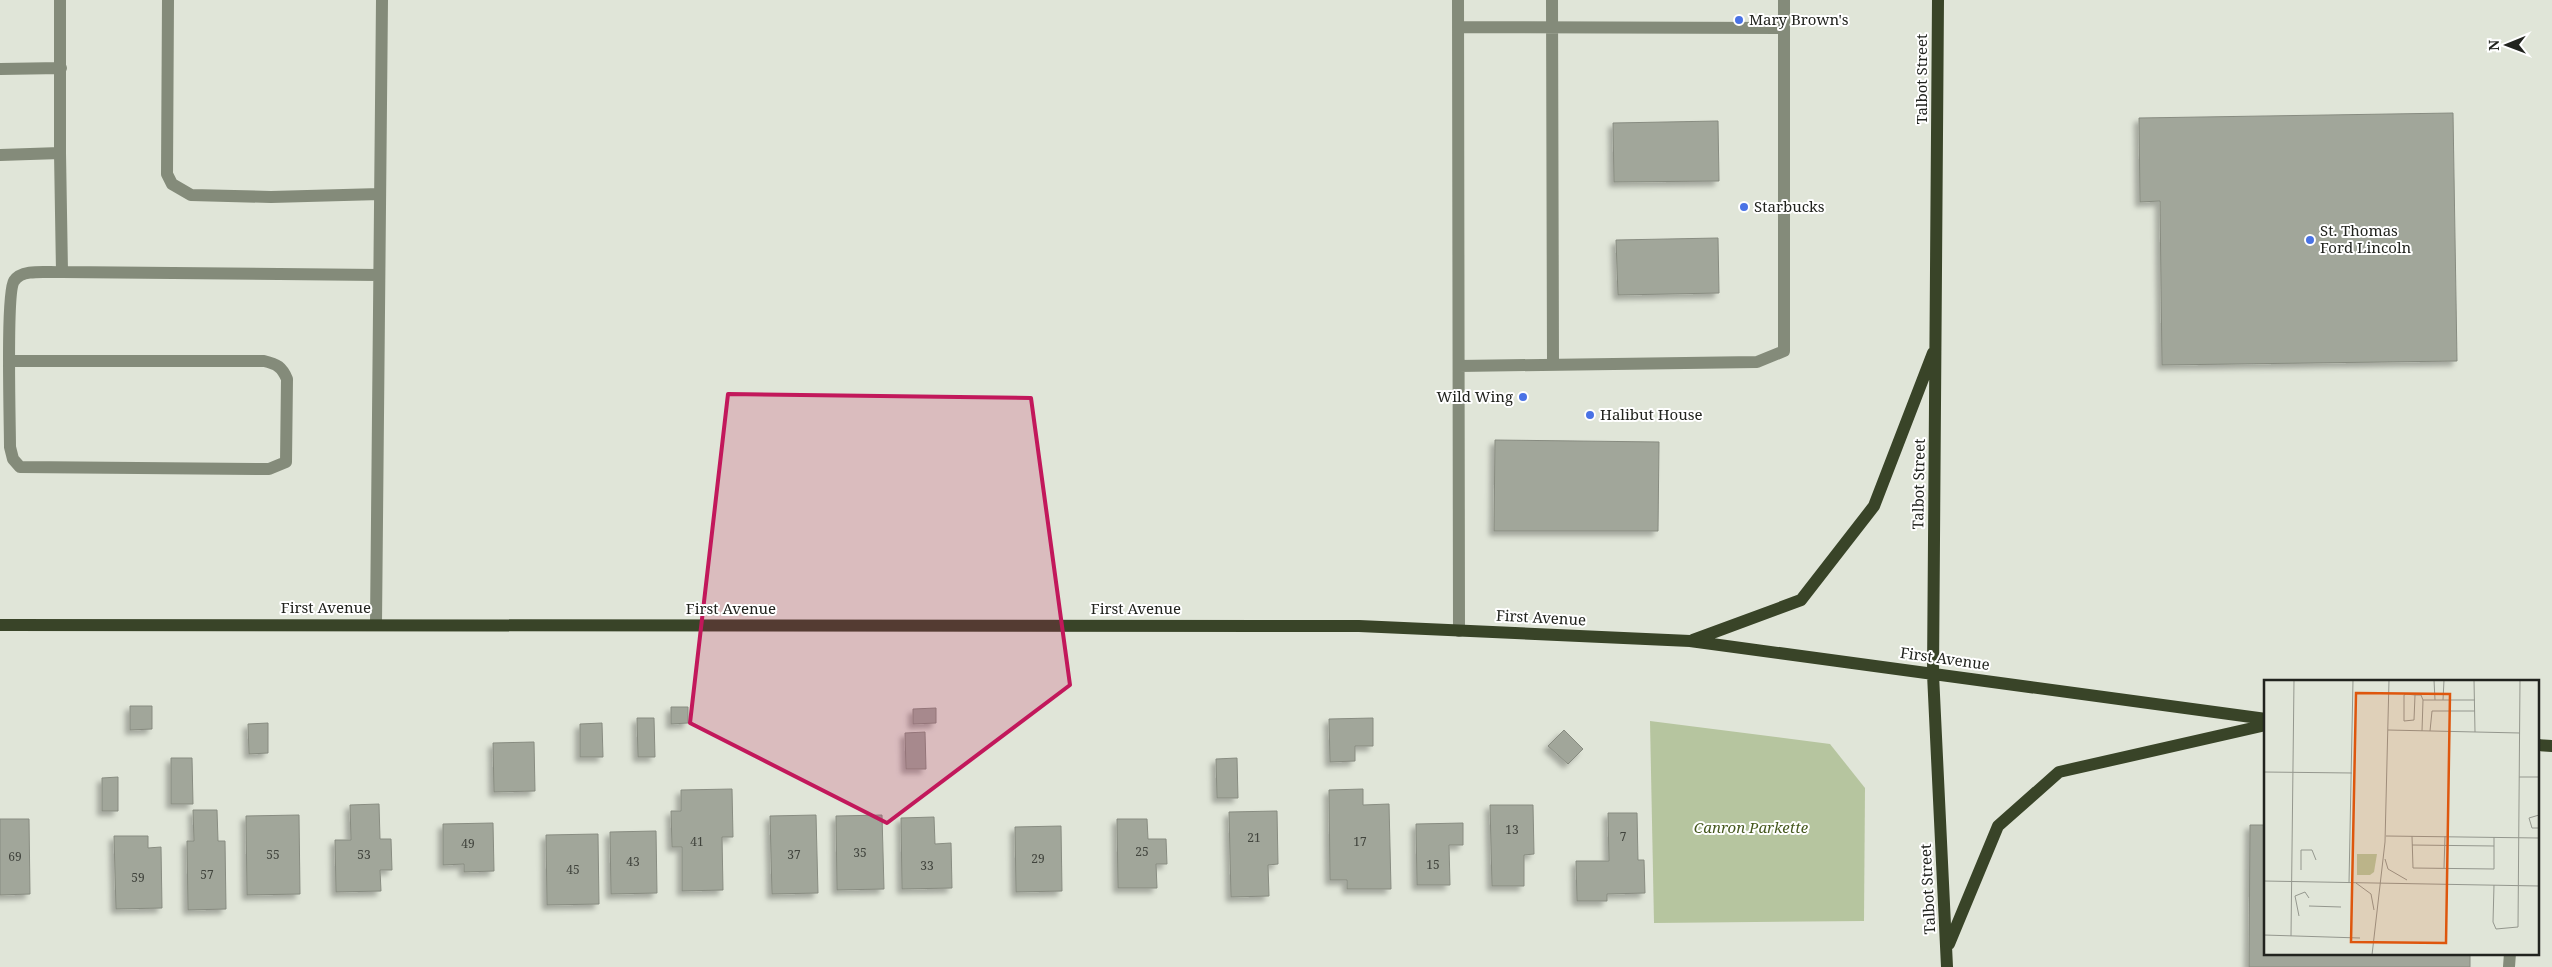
<svg xmlns="http://www.w3.org/2000/svg" width="2552" height="967" viewBox="0 0 2552 967" font-family="'Noto Serif',serif">
  <style>
    .green { fill: #b6c59f }
    .building { fill: #a1a69a; stroke: #888c81; filter: url(#shadow) }
    .lines { fill: none; stroke-linecap: round; stroke-linejoin: round }
    .minor { stroke: #848b7a; stroke-width: 12 }
    .major { stroke: #394428; stroke-width: 12 }
    .marked { fill: #c2185b; fill-opacity: 0.2; stroke: #c2185b; stroke-width: 4; stroke-linejoin: round }
    .poi-dot { fill: #4972e5; stroke: #fff; stroke-width: 2 }
    .labels { text-anchor: middle; stroke-width: 4; stroke-linejoin: round; paint-order: stroke }
    .number-label { font-size: 12px; fill: #41443d }
    .poi-label { font-size: 15px; fill: #21231e; stroke: #fff; text-anchor: start }
    .street-label { font-size: 15px; fill: #21231e; stroke: #fff }
    .park-label { font-size: 15px; font-style: italic; fill: #46591f; stroke: #fff }
    .inset-road { fill: none; stroke: #94978e; stroke-width: 1 }
    .view { fill: #de560d; fill-opacity: 0.15; stroke: #de560d; stroke-width: 2.5 }
    .inset-edge { fill: none; stroke: #21231e; stroke-width: 2.5 }
  </style>
  <defs>
    <filter id="shadow"><feDropShadow dx="-4.5" dy="4.5" stdDeviation="2.5" flood-color="#0004"/></filter>
  </defs>
  <rect width="100%" height="100%" fill="#e0e5d8"/>
  <!-- green -->
  <path class="green" d="M1650 721 1830 744 1865 788 1864 921 1654 923Z"/>
  <!-- building -->
  <path class="building" d="M2453 113 2457 361 2162 365 2160 201 2140 202 2139 118Z
    M1718 121 1719 181 1614 182 1613 123Z
    M1718 238 1719 293 1618 295 1616 240Z
    M1495 440 1659 442 1658 531H1494Z
    M130 706H152V729L130 730Z
    M671 707H688V723L671 724Z
    M936 708V723L913 724V709Z
    M637 718H654L655 757H638Z
    M1373 718V746H1355V761L1330 762 1329 719Z
    M268 723V753L249 754 248 724Z
    M602 723 603 757H580V724Z
    M1564 730 1583 749 1568 764 1548 746Z
    M925 732 926 769H906L905 733Z
    M534 742 535 791 494 792 493 743Z
    M171 758H192L193 804H171Z
    M1237 758 1238 798H1217L1216 759Z
    M118 777V811H102V778Z
    M732 789 733 837H722L723 890 682 891V847H672L671 811H681V790Z
    M1363 789V805L1389 804 1391 889H1347V880H1330L1329 790Z
    M379 804 380 839H391L392 870H380L381 891 336 892 335 840H351L350 805Z
    M1490 805H1533L1534 854 1524 855V886H1492Z
    M193 810H217L218 841H225L226 909 188 910 187 841H194Z
    M1277 811 1278 864 1268 865 1269 896 1231 897 1229 812Z
    M1608 813H1637L1638 860H1644L1645 893 1607 894V901H1577L1576 861H1609Z
    M299 815 300 894 247 895 246 816Z
    M816 815 818 893 772 894 770 816Z
    M882 815 884 889 837 890 836 816Z
    M934 817 935 844 951 843 952 888 902 889 901 818Z
    M0 819H29L30 894 0 895Z
    M1117 819H1147L1148 839H1166L1167 864H1156L1157 888H1118Z
    M493 823 494 871 464 872V864L443 865V824Z
    M1463 823V845H1449L1450 885H1417L1416 824Z
    M2250 825H2266V953H2470V967H2249Z
    M1061 826 1062 891 1016 892 1015 827Z
    M656 831 657 893 611 894 610 832Z
    M598 834 599 904 547 905 546 835Z
    M114 836H148V848L161 847 162 908 116 909Z"/>
  <g class="lines">
    <!-- minor -->
    <path class="minor" d="M168 0 167 174 172 184 191 195 271 197 380 194
      M1458 0 1459 631
      M1552 0 1553 365
      M1458 27 1784 28
      M0 69 61 68
      M60 153 62 272 379 275
      M0 155 60 153V0
      M10 361H264C277 364 282 367 287 379L286 462 269 469 20 467 13 459 10 447C10 424 6 293 14 281 22 268 49 273 62 272
      M1459 366 1757 362 1784 351V0
      M376 624 382 0
      M2509 967 2510 953"/>
    <!-- major -->
    <path class="major" d="M1938 0 1933 674 1947 967
      M0 625 1359 626 1690 641 2266 719
      M1693 640 1801 600 1874 506 1933 353
      M2538 745 2552 746
      M1949 944 1998 826 2059 772 2266 725"/>
  </g>
  <!-- marked area -->
  <path class="marked" d="M728 394 1031 398 1070 685 887 823 690 723Z"/>
  <!-- markers -->
  <g class="poi-dot">
    <circle cx="1739" cy="20" r="5"/>
    <circle cx="1744" cy="207" r="5"/>
    <circle cx="2310" cy="240" r="5"/>
    <circle cx="1523" cy="397" r="5"/>
    <circle cx="1590" cy="415" r="5"/>
  </g>
  <g class="labels">
    <!-- number labels -->
    <g class="number-label">
      <text x="1512" y="834">13</text>
      <text x="1623" y="841">7</text>
      <text x="1254" y="842">21</text>
      <text x="697" y="846">41</text>
      <text x="1360" y="846">17</text>
      <text x="468" y="848">49</text>
      <text x="1142" y="856">25</text>
      <text x="860" y="857">35</text>
      <text x="273" y="859">55</text>
      <text x="364" y="859">53</text>
      <text x="794" y="859">37</text>
      <text x="15" y="861">69</text>
      <text x="1038" y="863">29</text>
      <text x="633" y="866">43</text>
      <text x="1433" y="869">15</text>
      <text x="927" y="870">33</text>
      <text x="573" y="874">45</text>
      <text x="207" y="879">57</text>
      <text x="138" y="882">59</text>
    </g>
    <!-- poi labels -->
    <g class="poi-label">
      <text x="1749" y="25">Mary Brown's</text>
      <text x="1754" y="212">Starbucks</text>
      <text x="2320" y="236">St. Thomas<tspan x="2320" dy="17">Ford Lincoln</tspan></text>
      <text x="1513" y="402" text-anchor="end">Wild Wing</text>
      <text x="1600" y="420">Halibut House</text>
    </g>
    <!-- street labels -->
    <g class="street-label">
      <text transform="translate(1922 79) rotate(-90)" y="5">Talbot Street</text>
      <text transform="translate(1919 484) rotate(-89)" y="5">Talbot Street</text>
      <text x="326" y="613">First Avenue</text>
      <text x="731" y="614">First Avenue</text>
      <text x="1136" y="614">First Avenue</text>
      <text transform="translate(1541 618) rotate(3)" y="5">First Avenue</text>
      <text transform="translate(1945 659) rotate(8)" y="5">First Avenue</text>
      <text transform="translate(1928 889) rotate(-93)" y="5">Talbot Street</text>
    </g>
    <!-- park labels -->
    <g class="park-label">
      <text x="1751" y="833">Canron Parkette</text>
    </g>
  </g>
  <!-- overview -->
  <g transform="translate(2264 680)">
    <rect width="275" height="275" fill="#e0e5d8"/>
    <path d="M93 174H113L110 192 106 195H93Z" fill="#b6c59f"/>
    <path class="inset-road" d="M170 0 171 20H211M210 0 211 52M151 15 150 40 140 41V15L142 14 151 15H157L159 20M179 20 180 0M124 50 256 53M158 51 159 20H171M166 51 168 31H211M0 92 88 93M255 97H275M275 135 265 138 268 148H275M122 156 275 158M148 156 149 188 230 189V157M148 165 230 166M121 179 124 189 143 200M180 188 181 156M37 190V170H48L52 180M0 201 275 206M85 203 89 0M92 203 107 214 110 230M230 205 229 242 232 249 254 247 256 0M45 226 77 227M35 236 31 216 41 212 45 218M0 255 96 258M27 256 30 0M108 275 121 162 125 0"/>
    <path class="view" d="M92 13 186 14 182 263 87 262Z"/>
    <rect width="275" height="275" class="inset-edge"/>
  </g>
  <!-- north arrow -->
  <g transform="translate(2507 45) rotate(269)" stroke="#ffffff" stroke-width="4" paint-order="stroke">
  <path d="M0-4L9 19L0 12L-9 19Z" fill="#21231e"/>
  <text y="-8" font-size="14" font-weight="bold" text-anchor="middle" fill="#21231e">N</text>
  </g>
</svg>
